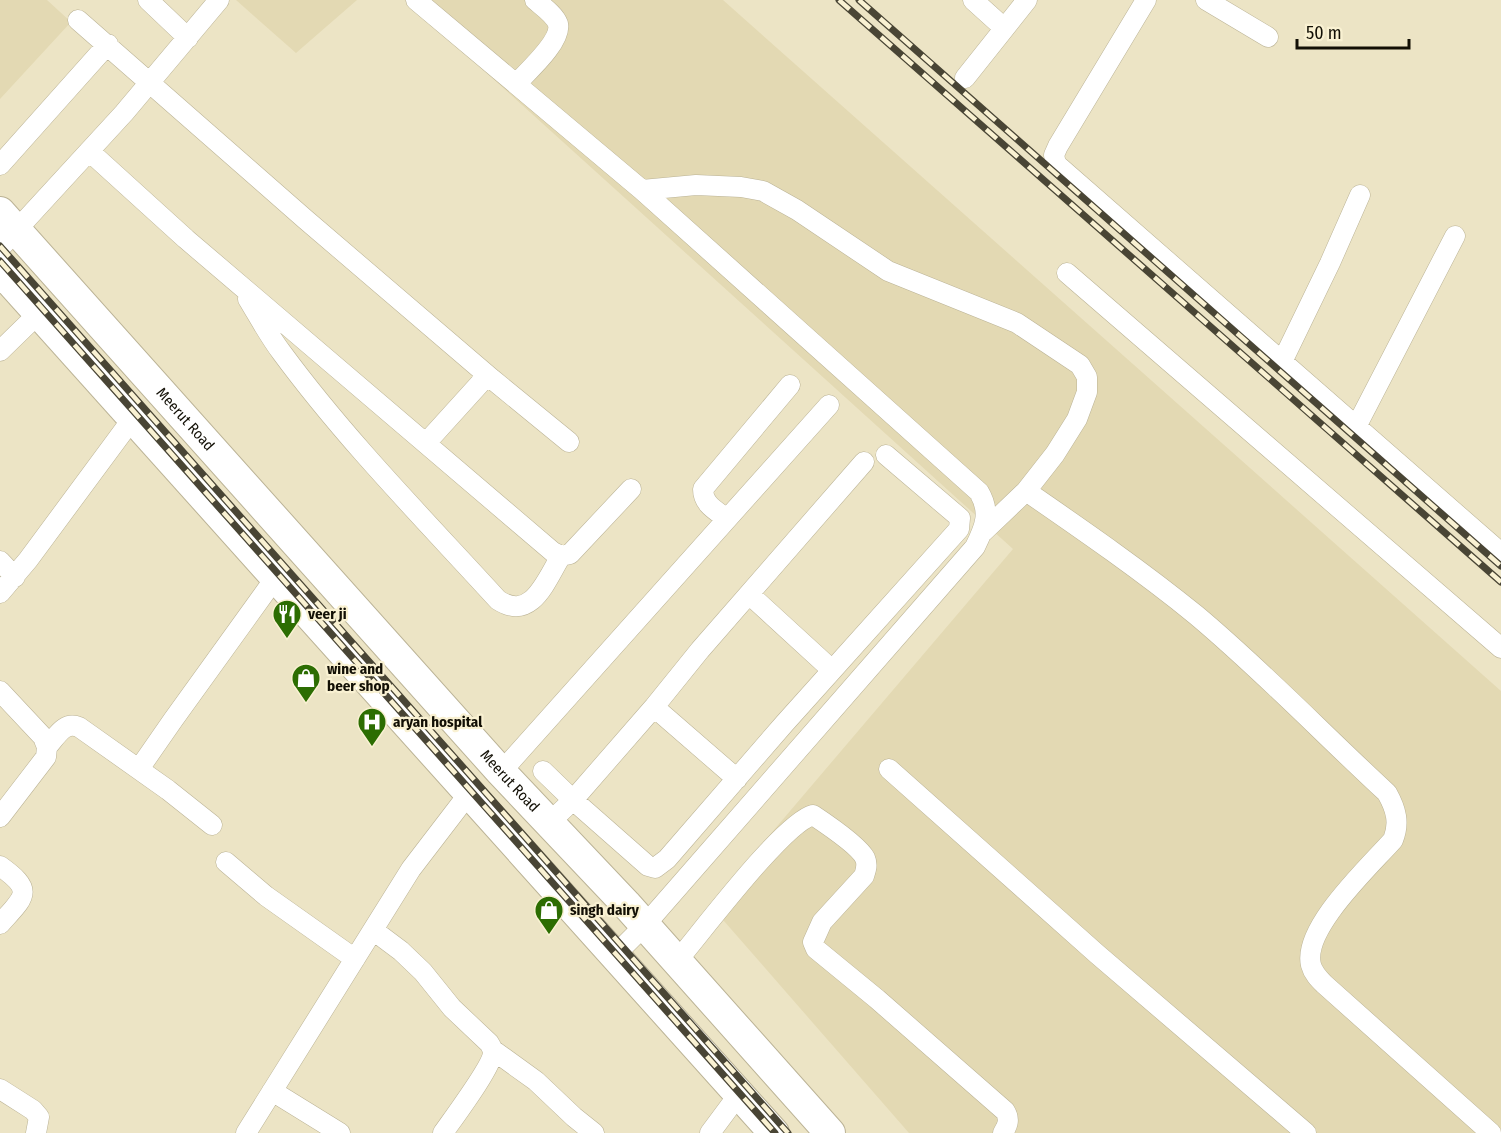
<svg xmlns="http://www.w3.org/2000/svg" width="1501" height="1133" viewBox="0 0 1501 1133" font-family="'Fira Sans Condensed',sans-serif">
  <style>
    .built { fill: #e3d9b3 }
    .lines { fill: none; stroke-linecap: round; stroke-linejoin: round }
    .minor-casing { stroke: #bbb396; stroke-width: 21 }
    .highway-casing { stroke: #bbb396; stroke-width: 32 }
    .minor { stroke: #fff; stroke-width: 20 }
    .highway { stroke: #fff; stroke-width: 30 }
    .rail-casing { stroke: #494535; stroke-width: 7 }
    .rail { stroke: #f9f1d2; stroke-width: 4.5; stroke-dasharray: 14; stroke-linecap: butt }
    .labels { text-anchor: middle; stroke-width: 4.5; stroke-linejoin: round; paint-order: stroke }
    .street-label { font-size: 15px; fill: #120f05; stroke: #f9f1d2 }
    .poi-label { font-size: 15px; font-weight: bold; fill: #120f05; stroke: #f9f1d2; text-anchor: start }
  </style>
  <rect width="100%" height="100%" fill="#ece4c5"/>
  <!-- built -->
  <path class="built" d="M0 0H47L71 22 0 99Z
    M236 0H357L296 53Z
    M406 0H723L1501 691V1133H909L710 905 1013 549Z"/>
  <g class="lines">
    <!-- minor casing -->
    <g class="minor-casing">
      <path id="minor" d="M148 0 188 38
        M416 0 642 190 979 492C991 512 985 527 975 547L645 925 615 955
        M973 0 1004 28
        M1146 0 1058 146 1054 155 1056 164 1501 553
        M1206 0 1268 37
        M78 20 305 219 492 379
        M965 78 1027 0
        M516 84C527 72 562 41 558 24 555 15 542 6 535 0
        M89 151 186 239 553 552 561 556 570 554 631 489
        M0 165 108 44
        M642 190 696 185 741 187 763 191 797 210 888 271 1017 323 1080 365 1087 377V392L1077 419 1055 454 1026 491 983 532
        M0 248 124 113 219 0
        M1067 273 1501 648
        M248 299C259 317 269 336 282 353 347 441 424 519 498 600 532 622 546 580 561 556
        M0 351 39 313
        M1282 362 1330 263 1360 195
        M1356 427 1455 236
        M426 443 484 379H492L569 442
        M1026 491C1084 531 1142 571 1196 615 1263 671 1323 734 1387 793 1396 809 1400 823 1393 840 1369 867 1302 929 1311 965 1313 973 1319 979 1324 984L1491 1133
        M726 518C715 510 703 504 703 489L790 385
        M0 561 15 577
        M0 593 28 560 133 418
        M749 594 832 670
        M0 691 43 737 47 747 46 757 0 817
        M654 707 737 779
        M47 747C57 736 64 721 79 727L168 790 212 825
        M139 769 173 720 276 577
        M889 769 1097 954 1306 1133
        M543 771 573 800 654 707 700 650 864 462
        M501 772 829 405
        M549 823 573 800 648 866 655 868 667 859 784 724 959 529 960 518 886 455
        M226 862 266 896 355 959
        M0 866C35 891 25 896 0 924
        M373 930 401 951 423 972 452 1008 489 1043C490 1045 493 1049 493 1051 494 1064 452 1120 443 1133
        M677 961C701 933 783 823 813 815 825 823 859 846 865 858 868 865 866 870 864 876L822 922 813 942 816 949 877 999 1005 1111C1010 1119 1008 1125 1003 1133
        M493 1050 536 1081 574 1117 594 1133
        M0 1089 33 1110 39 1117 36 1133
        M272 1091 340 1133
        M246 1133 411 869 470 792
        M710 1133 739 1094"/>
    </g>
    <!-- highway casing -->
    <g class="highway-casing">
      <g id="highway">
        <path id="s1" d="M0 212 501 772 626 904 830 1133"/>
        <path d="M0 270 774 1133"/>
      </g>
    </g>
    <!-- minor -->
    <use href="#minor" class="minor"/>
    <!-- highway -->
    <use href="#highway" class="highway"/>
    <!-- rail casing -->
    <g class="rail-casing">
      <path id="rail" d="M839 0 1501 582
        M859 0 1501 566
        M0 246 788 1133
        M0 261 775 1133"/>
    </g>
    <!-- rail -->
    <use href="#rail" class="rail"/>
  </g>
  <!-- icons -->
  <defs>
    <g id="restaurant-pin" transform="scale(1.5)"><path d="M0 17L-7.5 6A9.5 9.5 0 1 1 7.5 6Z" fill="#2c6d02" stroke="#f9f1d2"/><path d="M-5-6h1v4h1v-4h1v4h1v-4h1v5L-1.5 .5V6h-2V.5L-5-1ZM5-6V6H3V1.5H1.5Q1.5-4 5-6Z" fill="#fff"/></g>
    <g id="shop-pin" transform="scale(1.5)"><path d="M0 17L-7.5 6A9.5 9.5 0 1 1 7.5 6Z" fill="#2c6d02" stroke="#f9f1d2"/><path d="M-5-2.5h2.3a2.7 3.5 0 0 1 5.4 0H5L5.5 6h-11ZM-1.5-2.5h3a1.5 2.3 0 0 0-3 0Z" fill="#fff"/></g>
    <g id="hospital-pin" transform="scale(1.5)"><path d="M0 17L-7.5 6A9.5 9.5 0 1 1 7.5 6Z" fill="#2c6d02" stroke="#f9f1d2"/><path d="M-5-5h3v3.5h4V-5h3V5h-3V1.5h-4V5h-3Z" fill="#fff"/></g>
  </defs>
  <g fill-rule="evenodd">
    <use href="#restaurant-pin" x="287" y="614"/>
    <use href="#shop-pin" x="306" y="678"/>
    <use href="#hospital-pin" x="372" y="722"/>
    <use href="#shop-pin" x="549" y="910"/>
  </g>
  <g class="labels">
    <!-- street labels -->
    <g class="street-label">
      <text dy="5" stroke="none"><textPath href="#s1" startOffset="278">Meerut Road</textPath></text>
      <text dy="5" stroke="none"><textPath href="#s1" startOffset="764">Meerut Road</textPath></text>
    </g>
    <!-- poi labels -->
    <g class="poi-label">
      <text x="308" y="619">veer ji</text>
      <text x="327" y="674">wine and<tspan x="327" dy="17">beer shop</tspan></text>
      <text x="393" y="727">aryan hospital</text>
      <text x="570" y="915">singh dairy</text>
    </g>
  </g>
  <!-- scale -->
  <path d="M1297 39v9h112v-9" fill="none" stroke="#120f05" stroke-width="3"/>
  <text x="1306" y="39" font-size="18" fill="#120f05" stroke="#f9f1d2" stroke-width="4.5" paint-order="stroke">50 m</text>
</svg>
